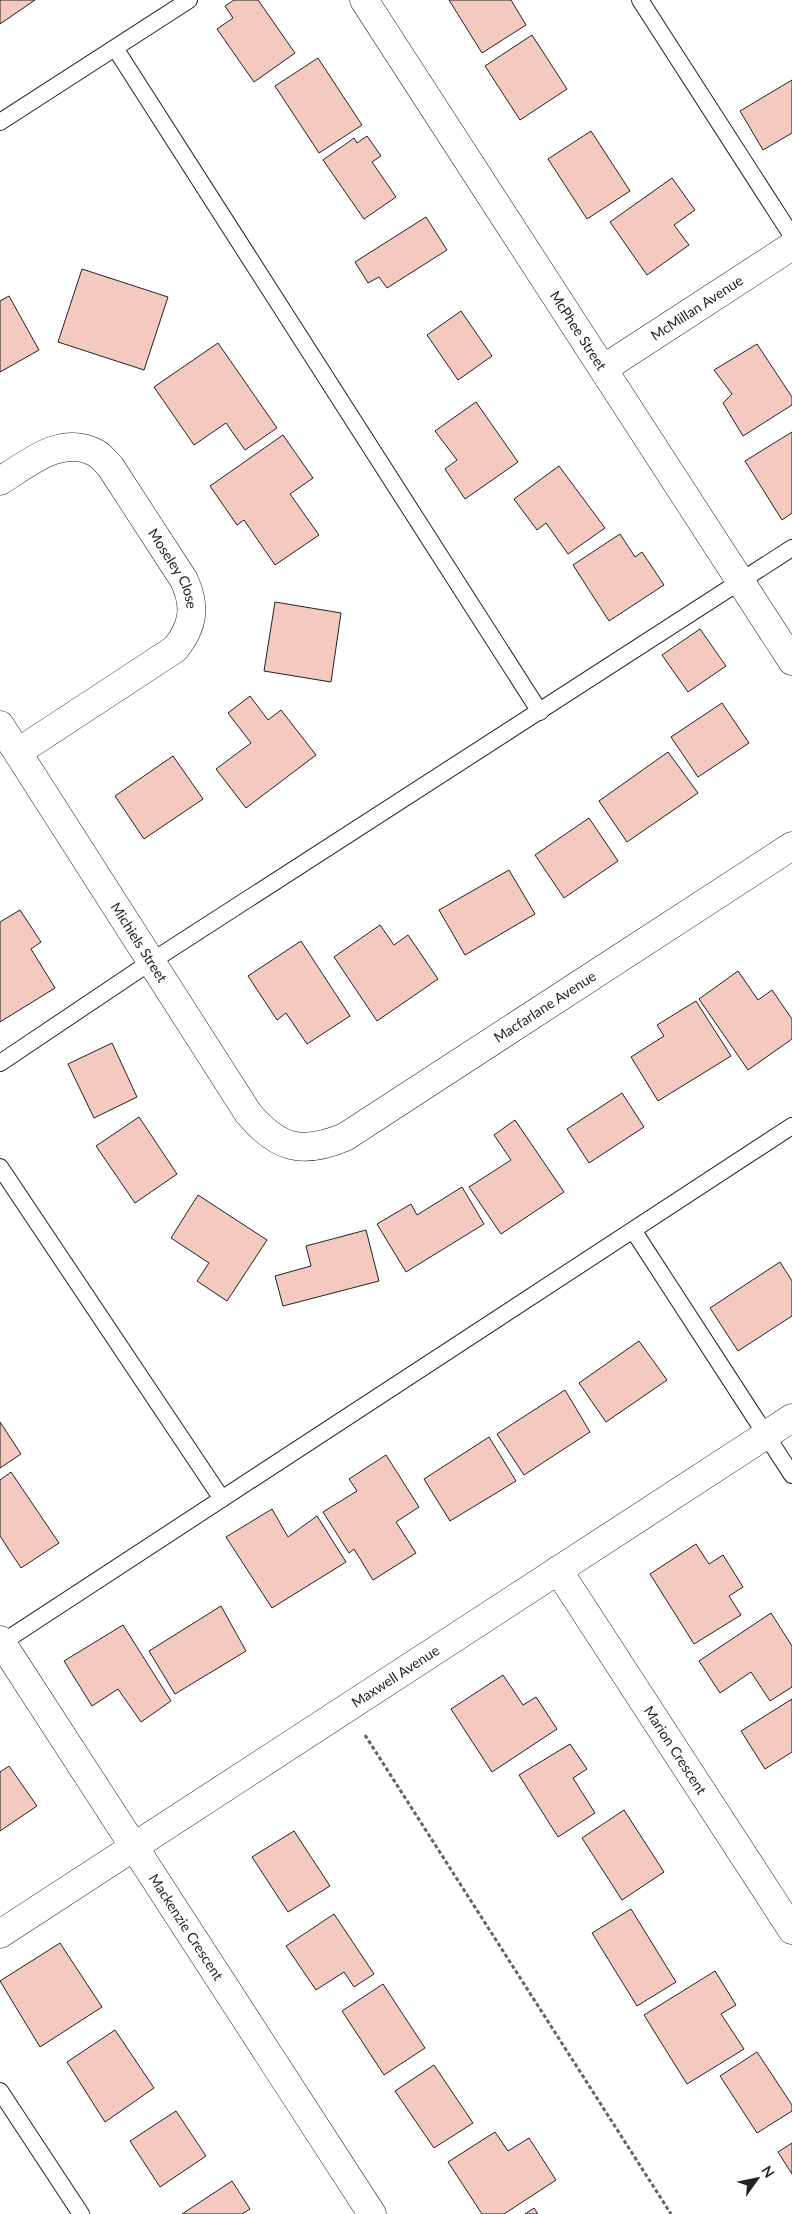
<svg xmlns="http://www.w3.org/2000/svg" width="792" height="2214" viewBox="0 0 792 2214" font-family="Lato,sans-serif">
  <style>
    .building { fill: #f3c9c0; stroke: #222 }
    .lines { fill: none; stroke-linecap: round; stroke-linejoin: round }
    .service-casing { stroke: #222; stroke-width: 18 }
    .minor-casing { stroke: #222; stroke-width: 29 }
    .path { stroke: #646464; stroke-width: 3; stroke-dasharray: 4 2.5; stroke-linecap: butt }
    .service { stroke: #fff; stroke-width: 16 }
    .minor { stroke: #fff; stroke-width: 28 }
    .labels { text-anchor: middle; stroke-width: 4; stroke-linejoin: round; paint-order: stroke }
    .street-label { font-size: 14px; fill: #222; stroke: #fff }
  </style>
  <rect width="100%" height="100%" fill="#fff"/>
  <!-- building -->
  <path class="building" d="M0 0H35L0 24Z
    M234 0H258L295 53 254 82 217 29 233 18 225 6Z
    M449 0H511L526 25 482 53Z
    M532 35 567 89 520 120 485 66Z
    M318 58 362 125 319 153 275 86Z
    M792 80V133L763 150 740 111Z
    M591 131 630 191 587 219 548 159Z
    M367 136 381 156 372 162 396 197 364 219 323 160 354 138 357 143Z
    M672 178 695 210 674 225 689 245 647 275 610 222Z
    M426 217 447 250 387 288 379 277 368 283 355 262Z
    M82 269 168 297 144 370 58 342Z
    M9 296 39 350 0 372V301Z
    M461 311 492 356 458 380 427 335Z
    M218 343 277 428 245 450 226 423 194 445 154 387Z
    M757 344 792 397V405L743 436 723 403 732 394 714 370Z
    M476 402 518 462 465 499 445 469 457 460 435 431Z
    M792 432V513L782 520 745 461Z
    M283 435 313 478 290 494 319 535 275 565 244 520 237 525 210 486Z
    M559 466 605 528 568 554 546 523 537 530 514 499Z
    M620 534 635 557 642 552 664 585 609 621 573 565Z
    M275 602 341 613 331 682 264 671Z
    M700 629 726 666 688 692 662 655Z
    M250 696 268 720 281 710 316 755 246 808 216 769 251 743 228 713Z
    M722 703 749 743 698 777 671 737Z
    M668 752 698 793 627 842 599 801Z
    M173 756 203 799 144 839 115 796Z
    M589 818 618 861 564 898 535 855Z
    M509 870 535 914 465 955 439 910Z
    M20 910 41 942 31 949 55 988 0 1022V922Z
    M380 925 394 945 408 935 438 979 377 1021 334 957Z
    M301 941 350 1016 307 1044 286 1013 277 1020 248 976Z
    M738 971 758 1000 772 990 792 1019V1039L748 1070 699 999Z
    M696 1001 731 1056 658 1101 631 1057 664 1036 657 1025Z
    M112 1043 137 1097 94 1118 68 1064Z
    M622 1093 644 1127 589 1163 567 1129Z
    M139 1117 177 1174 135 1203 96 1146Z
    M515 1120 564 1192 501 1234 469 1187 511 1160 494 1135Z
    M462 1187 484 1224 406 1272 377 1224 411 1204 417 1215Z
    M198 1195 267 1240 227 1301 197 1281 209 1263 171 1238Z
    M366 1230 379 1281 283 1306 275 1276 311 1266 306 1246Z
    M780 1262 792 1281V1316L738 1351 710 1308Z
    M639 1341 667 1380 606 1422 579 1383Z
    M565 1390 590 1432 524 1475 497 1434Z
    M0 1422 21 1454 0 1468Z
    M489 1437 516 1481 450 1521 424 1479Z
    M386 1455 419 1507 396 1522 416 1553 373 1580 354 1549 349 1553 323 1512 357 1491 349 1479Z
    M11 1472 59 1543 21 1568 0 1536V1480Z
    M272 1509 288 1537 317 1516 346 1562 272 1608 226 1537Z
    M696 1544 709 1564 723 1555 743 1587 729 1596 741 1615 694 1644 650 1574Z
    M221 1606 246 1651 175 1694 149 1651Z
    M771 1613 792 1646V1687L770 1701 751 1672 720 1693 699 1661Z
    M123 1625 171 1701 141 1722 118 1689 92 1706 64 1661Z
    M503 1675 523 1705 536 1697 557 1729 492 1772 451 1709Z
    M792 1699V1752L765 1769 741 1731Z
    M570 1744 587 1769 573 1778 595 1813 558 1837 519 1775Z
    M9 1766 37 1806 0 1831V1772Z
    M624 1810 664 1872 622 1900 582 1838Z
    M294 1831 330 1886 288 1912 252 1857Z
    M631 1909 676 1982 637 2006 592 1933Z
    M334 1914 374 1974 354 1987 344 1972 316 1990 286 1946Z
    M60 1943 102 2007 40 2047 0 1981Z
    M715 1971 736 2005 721 2014 744 2049 687 2084 644 2015Z
    M383 1984 425 2048 384 2075 342 2011Z
    M115 2030 154 2088 105 2122 67 2062Z
    M757 2052 792 2105V2111L757 2133 720 2076Z
    M434 2065 473 2123 434 2148 395 2091Z
    M176 2111 206 2156 160 2187 130 2141Z
    M495 2132 508 2151 529 2138 556 2180 504 2214H482L448 2162Z
    M792 2143V2174L778 2152Z
    M232 2181 250 2209 242 2214H182Z
    M534 2208 538 2214H525Z"/>
  <g class="lines">
    <!-- service casing -->
    <g class="service-casing">
      <path id="service" d="M640 0 792 236
        M115 48 540 712
        M0 122 189 0
        M0 1063 152 961 792 548
        M0 1167 222 1499
        M633 1230 792 1475
        M0 1644 792 1126
        M0 2091 81 2214"/>
    </g>
    <!-- minor casing -->
    <g class="minor-casing">
      <g id="minor">
        <path id="s1" d="M364 0 792 661"/>
        <path id="s2" d="M603 369 792 246"/>
        <path id="s3" d="M0 481C28 464 61 434 96 453 101 456 106 462 110 466L184 580C196 606 194 626 175 649L18 752"/>
        <path id="s4" d="M0 725 248 1113C278 1149 302 1155 345 1137L792 846"/>
        <path id="s5" d="M558 1570 792 1930"/>
        <path id="s6" d="M0 1640 372 2214"/>
        <path id="s7" d="M0 1934 792 1418"/>
      </g>
    </g>
    <!-- path -->
    <path class="path" d="M365 1735 671 2214"/>
    <!-- service -->
    <use href="#service" class="service"/>
    <!-- minor -->
    <use href="#minor" class="minor"/>
  </g>
  <g class="labels">
    <!-- street labels -->
    <g class="street-label">
      <text dy="5" stroke="none"><textPath href="#s2" startOffset="112">McMillan Avenue</textPath></text>
      <text dy="5" stroke="none"><textPath href="#s1" startOffset="394">McPhee Street</textPath></text>
      <text dy="5" stroke="none"><textPath href="#s3" startOffset="246">Moseley Close</textPath></text>
      <text dy="5" stroke="none"><textPath href="#s4" startOffset="258">Michiels Street</textPath></text>
      <text dy="5" stroke="none"><textPath href="#s4" startOffset="809">Macfarlane Avenue</textPath></text>
      <text dy="5" stroke="none"><textPath href="#s7" startOffset="472">Maxwell Avenue</textPath></text>
      <text dy="5" stroke="none"><textPath href="#s5" startOffset="215">Marion Crescent</textPath></text>
      <text dy="5" stroke="none"><textPath href="#s6" startOffset="342">Mackenzie Crescent</textPath></text>
    </g>
  </g>
  <!-- north arrow -->
  <g transform="translate(757 2179) rotate(57)" stroke="#ffffff" stroke-width="4" paint-order="stroke">
  <path d="M0-4L9 19L0 12L-9 19Z" fill="#222222"/>
  <text y="-8" font-size="14" font-weight="bold" text-anchor="middle" fill="#222222">N</text>
  </g>
</svg>
